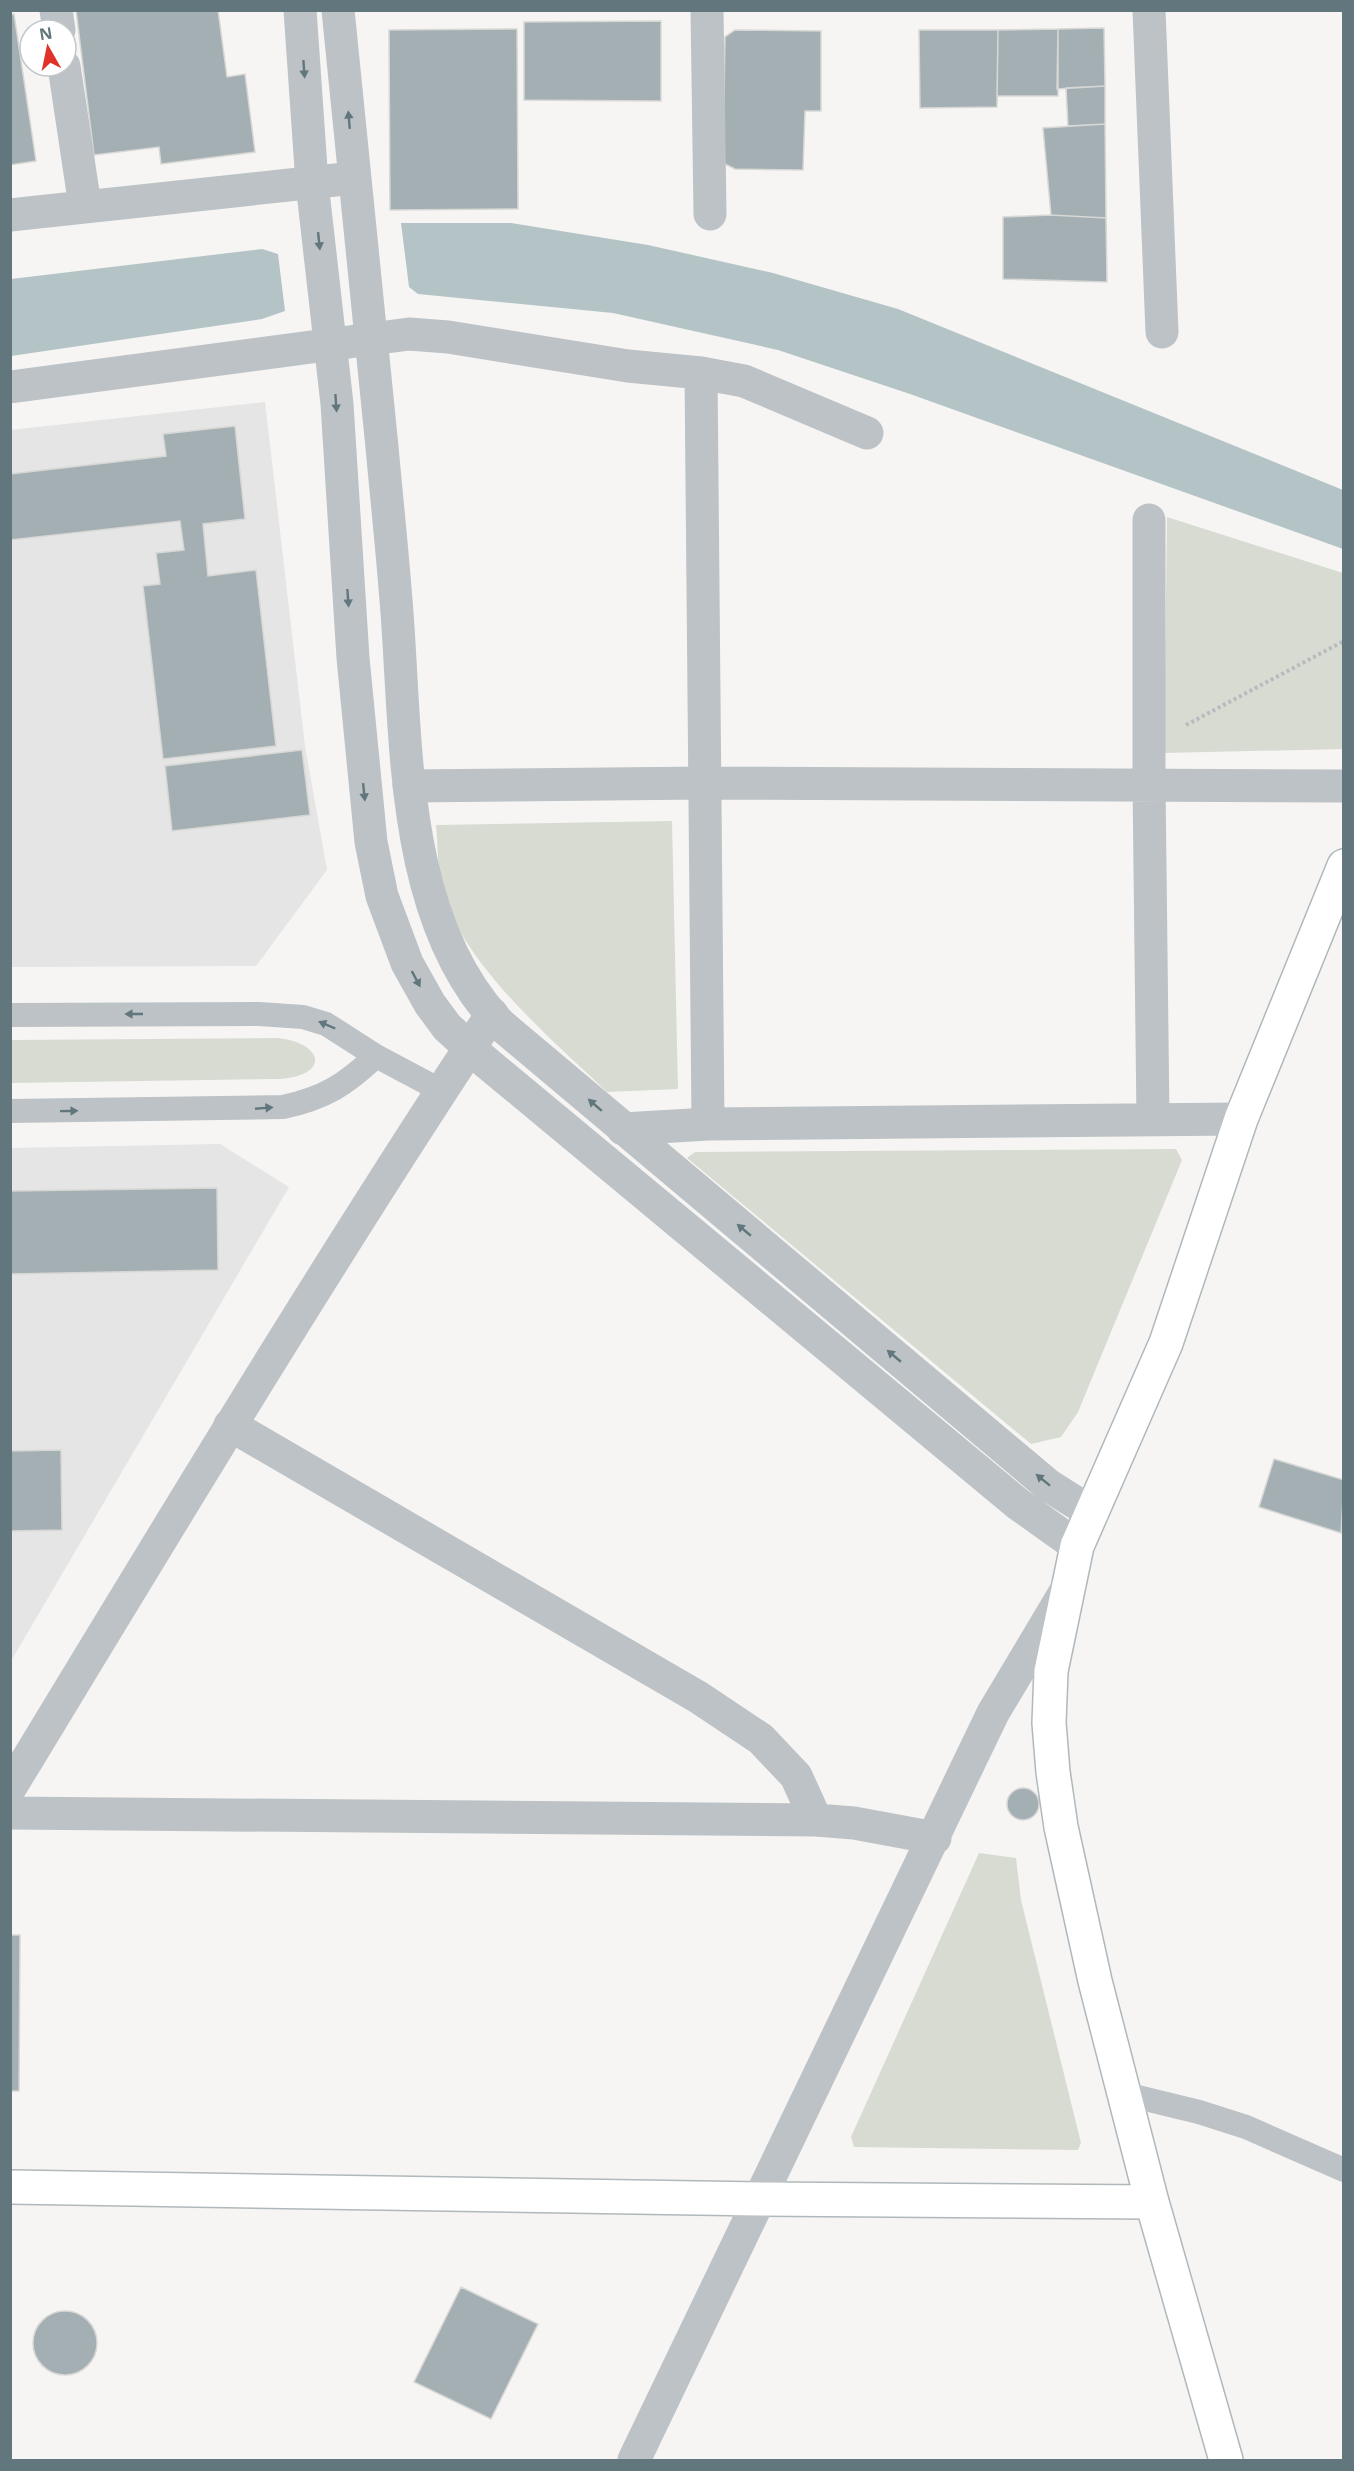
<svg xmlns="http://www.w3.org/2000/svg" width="1354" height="2471" viewBox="0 0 1354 2471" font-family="'Noto Sans',sans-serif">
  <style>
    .built { fill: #e4e5e4 }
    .green { fill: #d7dbd2 }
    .water { fill: #b4c4c6 }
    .building { fill: #a3afb2; stroke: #d7d7d5; stroke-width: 1.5 }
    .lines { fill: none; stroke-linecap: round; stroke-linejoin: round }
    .secondary-casing { stroke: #b1b8bb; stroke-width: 36 }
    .path { stroke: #b7bbbd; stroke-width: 4; stroke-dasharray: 3 3; stroke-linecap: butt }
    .service { stroke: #bcc2c5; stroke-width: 24 }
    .minor { stroke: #bcc2c5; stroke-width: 33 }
    .tertiary { stroke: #bcc2c5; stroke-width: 33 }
    .secondary { stroke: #fff; stroke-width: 33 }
    .oneway { fill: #61767d }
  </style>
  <rect width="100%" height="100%" fill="#f6f5f3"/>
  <!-- built -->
  <path class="built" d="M265 402 305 746 327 870 256 966 11 967 10 430Z
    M220 1144 289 1187 11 1661V1148Z"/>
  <!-- green -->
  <path class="green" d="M1167 517 1343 573V749L1164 753Z
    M672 821 678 1089 607 1092C552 1039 454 958 441 881 437 863 438 844 436 825Z
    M277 1038C323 1042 332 1076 278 1079L11 1083V1040Z
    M1176 1149 1182 1160 1078 1412 1061 1437 1031 1444 687 1158 695 1152Z
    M979 1853 1016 1858 1021 1900 1081 2143 1078 2150 854 2147 851 2137Z"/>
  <!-- water -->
  <path class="water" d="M401 223H511L648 245 773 273 898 309 1343 490V549L910 394 778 350 613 313 418 294 409 287Z
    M262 249 278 254 285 311 262 319 11 356V279Z"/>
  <!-- building -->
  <path class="building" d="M76 10H218L227 77 245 74 255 152 161 164 159 147 94 155Z
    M14 14 36 161 10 165V15Z
    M661 21V101L524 100V22Z
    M1104 28 1105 86 1057 89 1058 29Z
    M517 29 518 209 390 210 389 30Z
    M1058 29V96H997L998 30Z
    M735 30 821 31V111H805L803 170 735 169 723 163 725 37Z
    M919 30H998L997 107 920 108Z
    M1105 86V124L1068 126 1066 88Z
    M1105 124 1106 218 1051 215 1043 128Z
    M1051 215 1106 218 1107 282 1003 279V217Z
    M235 426 245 519 203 524 208 576 256 570 276 746 163 759 143 586 160 584 156 553 184 550 180 521 10 540V474L166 456 163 434Z
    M302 750 310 815 172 831 165 766Z
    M217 1188 218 1270 10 1274V1191Z
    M61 1450 62 1530 10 1531V1451Z
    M1274 1459 1344 1480 1341 1533 1259 1507Z
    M1007 1804a16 16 0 1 1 32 0a16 16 0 1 1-32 0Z
    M10 1935H20L19 2091H10Z
    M461 2287 538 2324 491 2419 414 2382Z
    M33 2343a32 32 0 1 1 64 0a32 32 0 1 1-64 0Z"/>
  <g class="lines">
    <!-- secondary casing -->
    <g class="secondary-casing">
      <path id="secondary" d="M10 2187 761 2199 1152 2202
        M1226 2460 1152 2202 1095 1981 1061 1827 1053 1772 1049 1723 1051 1671 1077 1546 1166 1343 1241 1119 1344 866"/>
    </g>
    <!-- path -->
    <path class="path" d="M1186 725 1344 641"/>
    <!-- service -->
    <path class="service" d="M10 1015 259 1014 303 1017 326 1024 376 1056 440 1090
      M10 1111 283 1107C325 1098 345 1085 376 1056
      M1125 2094 1199 2112 1246 2127 1344 2170"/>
    <!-- minor -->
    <path class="minor" d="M56 10 59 30
      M707 10 710 214
      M1149 10 1162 332
      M64 66 85 206
      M10 215 354 178
      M701 373 708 1124
      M10 387 409 334 448 337 628 366 701 373 744 381 867 433
      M1149 520V784L1153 1120
      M409 786 706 783 1344 786
      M623 1129 708 1124 1241 1119
      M230 1425 698 1697 761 1739 796 1776 816 1820
      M10 1788C168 1528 324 1268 492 1014
      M10 1813 816 1820 854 1823 935 1838
      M634 2460 993 1713 1067 1589"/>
    <!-- tertiary -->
    <path class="tertiary" d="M300 10 312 183 337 404 353 658 371 842 382 896 407 963 430 1004 447 1027 481 1058 1018 1504 1077 1546
      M338 10C352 156 368 301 382 447 387 502 393 558 397 613 407 746 401 922 501 1025L1048 1485 1092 1513"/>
    <!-- secondary -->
    <use href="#secondary" class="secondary"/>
  </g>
  <!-- one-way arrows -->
  <defs><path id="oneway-solid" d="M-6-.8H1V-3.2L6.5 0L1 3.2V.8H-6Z" transform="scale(1.5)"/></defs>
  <g class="oneway">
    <use href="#oneway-solid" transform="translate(304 69) rotate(86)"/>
    <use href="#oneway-solid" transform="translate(349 120) rotate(-95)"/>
    <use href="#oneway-solid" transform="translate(319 241) rotate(84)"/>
    <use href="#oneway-solid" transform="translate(336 403) rotate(86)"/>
    <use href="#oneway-solid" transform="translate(348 598) rotate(86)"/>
    <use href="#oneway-solid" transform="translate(364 792) rotate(84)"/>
    <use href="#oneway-solid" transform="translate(416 979) rotate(62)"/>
    <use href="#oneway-solid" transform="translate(134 1014) rotate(180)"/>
    <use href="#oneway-solid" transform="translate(327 1025) rotate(-157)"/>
    <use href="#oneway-solid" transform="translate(595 1105) rotate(-139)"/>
    <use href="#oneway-solid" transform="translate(264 1108) rotate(-5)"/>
    <use href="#oneway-solid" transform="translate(69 1111) rotate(-1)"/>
    <use href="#oneway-solid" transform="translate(744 1230) rotate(-140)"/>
    <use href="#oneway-solid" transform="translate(894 1356) rotate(-140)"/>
    <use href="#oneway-solid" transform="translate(1043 1480) rotate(-141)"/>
  </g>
  <!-- border -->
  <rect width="1354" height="2471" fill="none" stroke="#61767d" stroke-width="24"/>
  <!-- north arrow -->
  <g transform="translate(48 48) rotate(351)"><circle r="28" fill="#ffffff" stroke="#c0c8cb" stroke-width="1.5"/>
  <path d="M0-4.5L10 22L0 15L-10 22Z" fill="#e03229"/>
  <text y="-9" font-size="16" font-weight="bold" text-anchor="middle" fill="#61767d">N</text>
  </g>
</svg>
